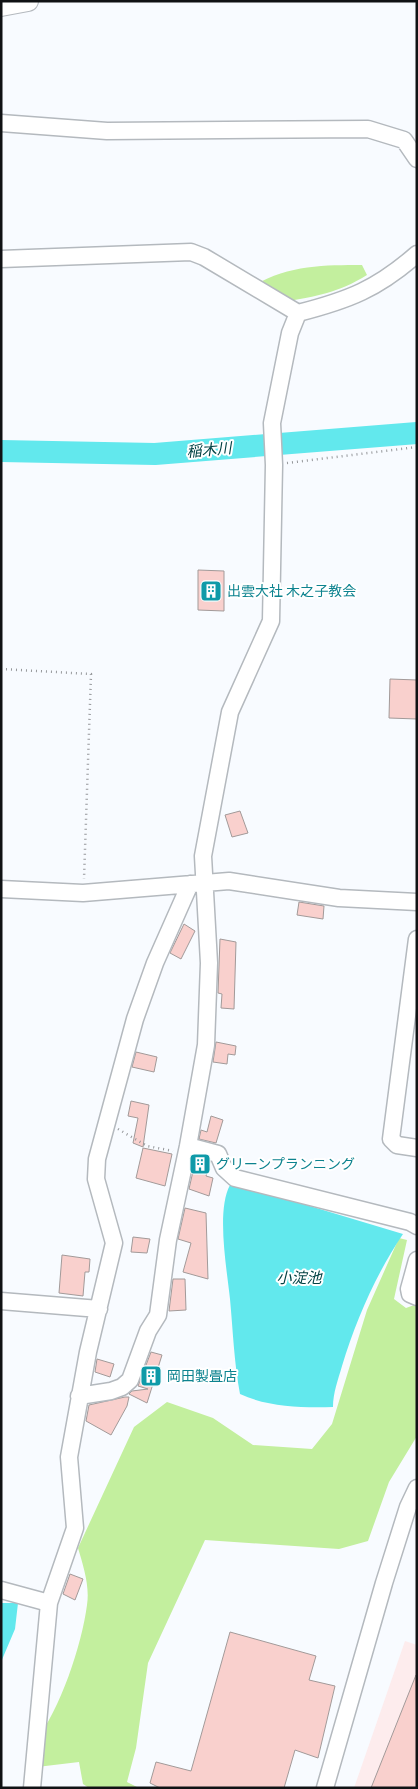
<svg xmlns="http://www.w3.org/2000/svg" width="418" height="1789" viewBox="0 0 418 1789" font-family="Georgia,'Noto Sans JP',serif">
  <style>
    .industrial { fill: #fdeced }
    .green { fill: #c3ef9e }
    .water { fill: #62e8ed }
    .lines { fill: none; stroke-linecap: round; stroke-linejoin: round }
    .river { stroke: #62e8ed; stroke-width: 22 }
    .building { fill: #f9d0cd; stroke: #a29a99 }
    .minor-casing { stroke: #b4b9be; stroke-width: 19 }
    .major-casing { stroke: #b4b9be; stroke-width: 22 }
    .path { stroke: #95979a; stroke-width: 2.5; stroke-dasharray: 1 4; stroke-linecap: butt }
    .minor { stroke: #fff; stroke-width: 16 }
    .major { stroke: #fff; stroke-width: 20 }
    .labels { text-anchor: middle; stroke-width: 4; stroke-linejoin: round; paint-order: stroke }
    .culture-label { font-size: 14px; fill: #0d838f; stroke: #fff; text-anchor: start }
    .water-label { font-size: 15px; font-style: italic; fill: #004143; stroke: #fff }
  </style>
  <rect width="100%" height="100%" fill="#f8fbff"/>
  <!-- industrial -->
  <path class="industrial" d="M405 1641 417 1645V1788H354Z"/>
  <!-- green -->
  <path class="green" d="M362 265 367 275C338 293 317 296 284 302L255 285C288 265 326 265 362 265Z
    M399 1238 407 1240 394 1299 406 1308 417 1304V1436L389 1482 368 1541 339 1549 205 1540 148 1663 136 1748 127 1782 139 1788H89L83 1784 79 1762 37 1767 35 1741C60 1711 82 1644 87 1605 90 1586 83 1565 78 1548L134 1427 167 1402 213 1418 253 1445 312 1449 332 1424 367 1310Z"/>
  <!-- water -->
  <path class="water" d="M230 1185H240L403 1234C376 1274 356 1320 342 1366 338 1380 333 1393 333 1407 303 1408 268 1407 240 1394 234 1362 233 1331 230 1299 227 1270 216 1211 230 1185Z
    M1 1603H18L15 1629 1 1662Z"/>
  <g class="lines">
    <!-- river -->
    <path class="river" d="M1 451 155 454 417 433"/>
  </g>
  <!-- building -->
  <path class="building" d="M198 570 224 571V611L198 610Z
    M390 679 417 680V719L389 718Z
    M240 811 248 833 232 837 225 815Z
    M299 902 324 906 323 919 297 915Z
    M184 924 195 931 181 959 170 953Z
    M220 939 236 942 234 1009 221 1008 222 994 218 993Z
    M216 1042 236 1046 235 1055 228 1054 227 1064 213 1062Z
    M136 1052 157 1057 154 1072 132 1067Z
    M131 1101 149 1105 143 1147 133 1143 138 1118 128 1116Z
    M211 1116 223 1120 216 1143 199 1139 201 1130 207 1132Z
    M143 1148 172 1154 165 1186 136 1178Z
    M196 1158 210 1162 206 1176 213 1178 209 1196 189 1189Z
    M185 1208 206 1213 208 1279 183 1272 191 1243 178 1239Z
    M133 1237 150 1239 147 1253 131 1252Z
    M62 1255 90 1259 89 1272H85L83 1296 59 1293Z
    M173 1279H185L186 1310 169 1311Z
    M151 1352 162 1355 147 1403 129 1394 132 1391 148 1389 138 1386Z
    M97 1359 114 1364 110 1377 95 1372Z
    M125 1397H129L127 1406 111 1435 86 1421 89 1405Z
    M70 1574 83 1579 75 1600 63 1594Z
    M230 1632 316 1656 309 1680 335 1686 318 1758 295 1750 284 1788H160L150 1783 156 1762 191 1771Z
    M416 1675 417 1788H371Z"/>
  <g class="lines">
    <!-- minor casing -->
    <g class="minor-casing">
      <path id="minor" d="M1 123 107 131 368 129 404 140 417 159
        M1 259 191 252 204 257 298 313C349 300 377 289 417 254
        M1 889 83 893 229 881 339 898 417 902
        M417 939 391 1139 397 1145 417 1148
        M188 1146 218 1154 224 1168 235 1178 410 1222 417 1226
        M417 1260 409 1289 410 1294 417 1297
        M1 1301 99 1309
        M79 1396 111 1391 122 1387 130 1380 148 1331 158 1315 168 1240 188 1146 206 1045 209 963 203 856 230 712 271 621 274 465 272 423 290 333 298 313
        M1 1590 49 1603
        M32 1788 49 1603 75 1528 69 1457 88 1352 114 1243 96 1179 97 1159 135 1019 155 963 190 884
        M325 1788 384 1583 408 1507 417 1488"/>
    </g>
    <!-- major casing -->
    <g class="major-casing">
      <path id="major" d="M1 6 28 1"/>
    </g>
    <!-- path -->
    <path class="path" d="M287 463 417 447
      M1 669 91 674 84 879
      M118 1129 147 1146 173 1151"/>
    <!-- minor -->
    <use href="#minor" class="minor"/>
    <!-- major -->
    <use href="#major" class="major"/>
  </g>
  <!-- icons -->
  <defs>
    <g id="building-square" transform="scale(1.125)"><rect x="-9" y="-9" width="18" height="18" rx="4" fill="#0f9aa8" stroke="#fff"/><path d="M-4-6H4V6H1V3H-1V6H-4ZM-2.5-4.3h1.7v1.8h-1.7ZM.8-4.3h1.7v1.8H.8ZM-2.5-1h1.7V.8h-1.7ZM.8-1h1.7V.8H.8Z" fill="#fff"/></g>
  </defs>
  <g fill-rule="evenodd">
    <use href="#building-square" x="211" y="591"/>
    <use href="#building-square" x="200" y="1164"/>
    <use href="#building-square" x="151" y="1376"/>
  </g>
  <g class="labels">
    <!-- culture labels -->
    <g class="culture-label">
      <text x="227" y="596">出雲大社 木之子教会</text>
      <text x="216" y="1169">グリーンプランニング</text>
      <text x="167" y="1381">岡田製畳店</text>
    </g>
    <!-- water labels -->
    <g class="water-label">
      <text transform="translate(209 450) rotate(-5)" y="5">稲木川</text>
      <text x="299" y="1283">小淀池</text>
    </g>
  </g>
  <!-- border -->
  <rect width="418" height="1789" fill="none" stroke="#101214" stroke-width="5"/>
</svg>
